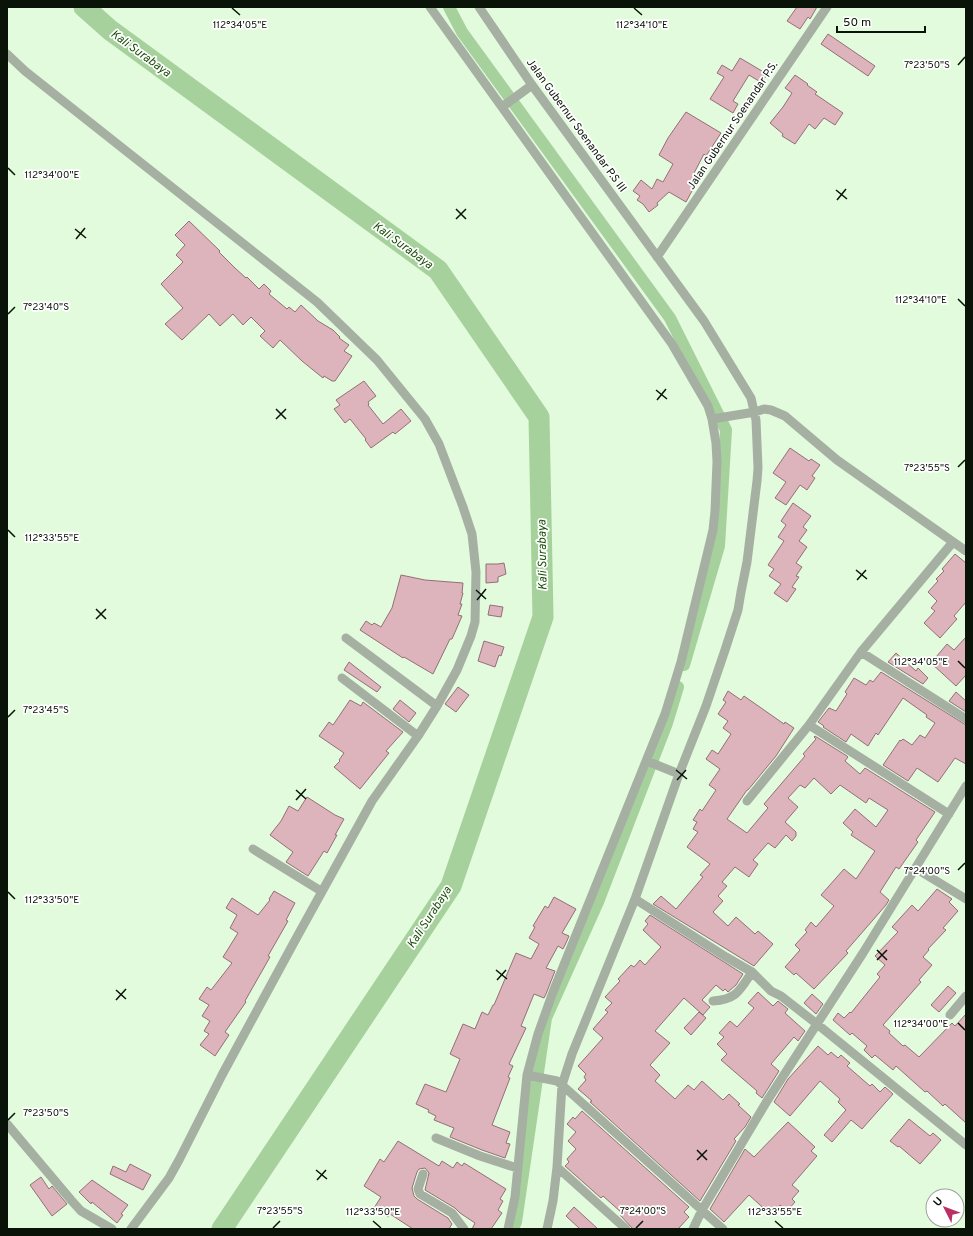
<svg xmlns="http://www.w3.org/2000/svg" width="973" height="1236" viewBox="0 0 973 1236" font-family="Overpass,sans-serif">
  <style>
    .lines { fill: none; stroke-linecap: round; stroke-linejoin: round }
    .canal { stroke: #a6d19c; stroke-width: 12 }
    .river { stroke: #a6d19c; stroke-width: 21 }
    .building { fill: #ddb3bc; stroke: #946f77 }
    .street { stroke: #a5b0a3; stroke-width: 9 }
    .ticks { fill: none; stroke: #0a1308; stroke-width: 1.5 }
    .labels { text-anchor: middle; stroke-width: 3.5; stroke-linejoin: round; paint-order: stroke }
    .street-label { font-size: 11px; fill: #0a1308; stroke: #fff }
    .water-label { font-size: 12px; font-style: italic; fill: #195006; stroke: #fff }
    .ticks-label { font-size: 10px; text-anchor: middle; fill: #0a1308; stroke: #fff; stroke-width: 3.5; stroke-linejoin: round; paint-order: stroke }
  </style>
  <rect width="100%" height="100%" fill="#e2fbdc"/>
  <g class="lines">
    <!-- canal -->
    <path class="canal" d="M449 7 462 32 670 318 726 430 719 546 684 665
      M513 1229 516 1222 546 1018 598 902 667 723 678 687"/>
    <!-- river -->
    <path class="river" d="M84 7 110 30 438 270 539 417 543 617 451 886 222 1229"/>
  </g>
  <!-- building -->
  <path class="building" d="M797 7H817L810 19 808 17 800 29 787 21Z
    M828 34 875 66 868 76 821 44Z
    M740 58 767 74 762 83 749 75 733 101 738 104 733 113 710 99 724 77 717 73 722 65 732 71Z
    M795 75 808 84 807 85 817 92 815 94 843 113 835 125 824 118 815 129 809 124 795 144 782 136 783 134 770 123 783 107 792 93 785 88Z
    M686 112 721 133 706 156 704 154 693 175 699 178 686 202 669 192 657 203 658 205 649 212 643 204 637 200 640 196 633 191 641 180 652 189 657 179 663 182 673 164 659 155 668 138Z
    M189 221 220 251 219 252 235 268 246 278 247 277 259 289 264 284 271 291 269 294 287 309 289 307 295 312 301 305 318 321 333 330 340 337 339 338 349 345 344 351 352 356 335 381H332L324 376 323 378 302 361 280 340 273 348 260 336 265 331 251 317 243 325 233 314 220 326 209 314 182 340 165 324 183 308 161 284 183 262 176 255 185 245 175 235Z
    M364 381 376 396 368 402 369 404 368 405 383 424 401 409 411 421 395 434 393 432 371 448 365 440 366 439 350 419 345 423 334 409 340 405 336 400Z
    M790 448 809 461 811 459 820 465 812 476 815 478 807 490 800 485 786 505 775 498 786 482 773 473Z
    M793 503 811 516 803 527 807 530 799 541 807 547 796 563 802 567 796 576 799 577 792 587 796 589 787 602 774 593 781 584 769 576 774 569 768 565 784 541 778 537 786 525 781 521Z
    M955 554 966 563V602L954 616 957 619 940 638 924 623 935 611 931 608 937 601 928 592 938 581 936 579 944 571 942 569Z
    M504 563 506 574 498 577V582L486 583V564H498Z
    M401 575 425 580 463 583 462 593H463L460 604H462L458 615 462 616 452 639H450L433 674 404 657 403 658 360 630 366 621 372 625 374 623 381 627 392 608Z
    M490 605 503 607 501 617 488 615Z
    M966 637V675L956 686 931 663 947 644 954 650Z
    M484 641 504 647 501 656 499 655 495 667 478 661Z
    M896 653 916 671 918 668 928 678 923 684 888 662Z
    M349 662 381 687 377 692 344 670Z
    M881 672 966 725V764L955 758 938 782 917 768 908 781 883 765 900 740 901 741 903 739 912 745 920 735 925 738 935 723 926 717 927 715 903 698 878 735 876 733 868 746 851 734 846 742 823 727 824 726 818 722 829 708 836 711 847 694 845 692 854 678 866 685 870 680 873 682Z
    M458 687 469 695 456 712 445 704Z
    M728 691 741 700 744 696 784 724 785 722 794 728 776 756 748 790H747L727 819 747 833 768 808 764 804 805 756 803 754 816 739 814 737 815 736 847 756 848 757 845 761 860 774 865 768 935 812 916 840 918 842 899 869 896 867 880 892 889 900 886 905 846 951 848 953 814 989 796 973 794 975 785 967 800 950 795 945 807 932 805 930 811 922 816 927 834 906 821 895 844 869 856 879 875 851 851 835 853 832 843 823 855 809 876 827 888 810 869 798 866 803 840 785 831 794 814 778 805 788 800 785 788 798 798 807 785 822 796 832V836L792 841 786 835 775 848 768 843 753 860 758 864 749 877 735 867 722 882 727 886 718 896 723 901 713 912 728 926 736 917 755 934 758 931 773 944 754 966 653 904 661 896 676 909 703 877 700 875 710 864 687 847 698 832 693 829 697 822 693 820 700 809 702 811 716 790 709 785 720 769 706 759 712 750 718 754 731 734 723 728 728 721 718 714 726 702 723 700Z
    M956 692 966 701V712L949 701Z
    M350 700 361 706 363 702 403 732 386 751 389 753 360 789 334 767 340 761 339 760 344 753 319 736 329 722 333 725Z
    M400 700 416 713 409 722 393 709Z
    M307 797 335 815 344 819 335 835H337L327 853 324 851 308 876 286 862 293 852 270 835 281 821 289 806 298 811Z
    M937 889 952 899 949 902 958 911 943 928 946 930 928 949 929 950 923 957 932 965 919 980 921 982 883 1025 890 1031 889 1033 903 1046 905 1045 919 1057 952 1023 955 1026 966 1014V1123L945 1104 943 1106 927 1091 925 1092 896 1066 893 1070 875 1055 872 1058 864 1050 867 1046 852 1033 850 1035 833 1020 838 1013 844 1018 850 1012 851 1013 880 977 877 974 885 965 875 956 898 932 892 927 912 905 918 911Z
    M274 891 295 903 286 920 288 921 268 956 270 957 245 1001 246 1002 225 1032 229 1035 215 1056 200 1045 209 1034 204 1031 210 1021 202 1016 209 1005 199 999 207 987 211 990 232 963 223 957 238 933 230 928 237 915 226 908 232 898 258 915 270 900 269 899Z
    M554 897 576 909 562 933 569 936 566 943 563 949 558 946 546 968 555 971 546 994 544 998 534 994 521 1026 526 1028 509 1064 513 1066 508 1077 510 1078 492 1125 510 1132 506 1143 510 1144 505 1158 482 1150 450 1137 454 1128 434 1120 436 1116 428 1112 429 1110 416 1104 425 1084 446 1092 460 1059 450 1054 463 1024 475 1029 482 1012 488 1015 493 1005H494L516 953 531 959 539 944 529 938 535 927 533 926 545 906 548 908Z
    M650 915 743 974 736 985 728 992 725 989 723 991 716 985 702 1000 710 1007 703 1015 684 998 655 1031 670 1043 650 1065 660 1075 655 1081 675 1099 688 1085 694 1090 702 1081 723 1100 729 1094 740 1104 738 1105 751 1117 745 1127 734 1139 736 1141 700 1201 590 1102 592 1101 578 1089 586 1080 584 1077 586 1074 578 1066 603 1038 593 1029 608 1012 605 1010 612 1003 605 997 620 981 618 979 631 965 634 967 640 960 645 965 661 947 643 930 648 924 645 921Z
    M948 986 956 993 939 1012 931 1005Z
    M758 992 773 1006 778 1001 788 1009 785 1013 805 1031 798 1041 794 1037 771 1064 779 1071 762 1098 756 1093 757 1091 721 1060 727 1054 717 1044 724 1037 719 1033 730 1021 737 1027 754 1008 748 1003Z
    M812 994 823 1004 816 1014 804 1003Z
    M699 1012 706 1018 691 1035 684 1028Z
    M818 1046 828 1055 831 1052 838 1058 841 1055 850 1063 847 1066 870 1086 872 1084 880 1092 885 1087 893 1094 862 1129 851 1120 832 1142 824 1135 846 1110 838 1102 840 1099 820 1081 790 1116 774 1102 788 1079Z
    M582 1111 689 1207 684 1212 689 1217 678 1229H633L620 1215 622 1213 603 1196 601 1198 565 1166 569 1162 567 1159 576 1149 568 1141 576 1132 567 1124 573 1117 575 1119Z
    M909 1119 930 1136 933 1133 941 1140 920 1164 899 1146 898 1147 890 1141Z
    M788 1122 815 1147 811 1151 817 1156 792 1185 799 1191 792 1199 795 1202 787 1211 780 1205 771 1215 749 1195 724 1222 710 1209 745 1149 754 1157Z
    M398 1141 439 1166 442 1161 453 1168 457 1162 462 1166 464 1163 506 1189 500 1199 503 1201 498 1210 502 1213 491 1229H472L475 1223 460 1213 455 1208 425 1190 429 1173 425 1168 419 1169 417 1172 412 1188 414 1196 417 1199 448 1218 452 1224 449 1229H413L390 1214 388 1217 374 1208 381 1197 364 1186 380 1159 384 1162Z
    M130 1164 151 1175 143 1190 110 1174 113 1166 126 1172Z
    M41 1177 49 1189 52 1186 67 1204 52 1216 30 1185Z
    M92 1180 128 1205 121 1214 123 1215 117 1223 92 1202 91 1204 79 1192Z
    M574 1207 598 1229H580L566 1216Z"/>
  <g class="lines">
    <!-- street -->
    <path class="street" d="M430 7 672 344 708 406 712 419 716 443 717 462 715 511 713 530 681 662 665 714 553 992 538 1034 527 1075 515 1197 508 1229
      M479 7 532 85 704 321 751 398 756 420 758 468 757 481 747 562 741 592 738 610 725 650 706 706 679 774 635 899 572 1054 562 1085 557 1167 553 1201 547 1229
      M7 54 25 71 317 302 377 360 425 419 439 444 463 507 472 534 476 572 475 622 471 636 457 670 437 706 418 736 372 801 298 935 222 1075 179 1160 169 1178 131 1229
      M502 107 532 85
      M657 257 827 7
      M712 419 755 412 764 409 771 410 785 416 837 460 966 551
      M346 638 437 706
      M861 652 966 719
      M342 678 418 736
      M809 725 949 814
      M647 761 679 774
      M747 801 809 725 861 652 953 542
      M253 849 321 891
      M915 868 966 899
      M635 899 726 957 752 972 771 991 781 996 817 1024 966 1145
      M713 1001C737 999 739 991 752 972
      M950 1015 966 996
      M527 1075 557 1081 562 1085 723 1229
      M7 1124 71 1200 81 1211 112 1229
      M436 1138 480 1156 517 1168
      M557 1167 626 1229
      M423 1174 418 1189 420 1194 452 1213 464 1229
      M693 1229 702 1210 767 1101 863 953 966 786"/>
  </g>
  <!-- ticks -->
  <path class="ticks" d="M232 8 240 15M634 8 642 15M958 65 965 57M8 168 15 175M836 190 847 199M837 200 846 189M456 209 466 219M456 219 466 209M75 229 86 238M76 239 85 228M958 299 965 306M8 314 15 307M656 390 667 399M657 400 666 389M276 409 286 419M276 419 286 409M958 467 965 460M8 530 15 537M856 570 867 579M857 580 866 570M476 590 486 599M477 600 486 589M96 609 106 619M96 619 106 609M958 661 965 668M8 717 15 710M676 770 687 779M677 780 686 770M296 790 306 799M296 800 306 789M958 870 965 863M8 892 15 899M877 950 887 960M877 960 887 950M496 970 507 979M497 980 506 970M116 990 126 999M116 1000 126 989M958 1023 965 1030M8 1120 15 1113M697 1150 707 1160M697 1160 707 1150M316 1170 327 1179M317 1180 326 1170M373 1221 381 1228M775 1221 783 1228M273 1228 280 1221M636 1228 643 1221"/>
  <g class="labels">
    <!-- street labels -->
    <g class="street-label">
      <text transform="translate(577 125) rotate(54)" y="4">Jalan Gubernur Soenandar P.S III</text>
      <text transform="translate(732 125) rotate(-56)" y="4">Jalan Gubernur Soenandar P.S.</text>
    </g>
    <!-- water labels -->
    <g class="water-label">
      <text transform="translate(141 53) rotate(36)" y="4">Kali Surabaya</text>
      <text transform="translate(403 245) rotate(36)" y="4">Kali Surabaya</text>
      <text transform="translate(542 555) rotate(-91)" y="4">Kali Surabaya</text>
      <text transform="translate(429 917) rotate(-57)" y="4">Kali Surabaya</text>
    </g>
  </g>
  <g class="ticks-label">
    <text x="240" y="28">112°34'05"E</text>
    <text x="642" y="28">112°34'10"E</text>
    <text x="927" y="68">7°23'50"S</text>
    <text x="52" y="178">112°34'00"E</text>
    <text x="921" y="303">112°34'10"E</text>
    <text x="46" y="310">7°23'40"S</text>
    <text x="927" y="471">7°23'55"S</text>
    <text x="52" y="541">112°33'55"E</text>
    <text x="921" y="665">112°34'05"E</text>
    <text x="46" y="713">7°23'45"S</text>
    <text x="927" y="874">7°24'00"S</text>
    <text x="52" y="903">112°33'50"E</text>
    <text x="921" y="1027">112°34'00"E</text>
    <text x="46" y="1116">7°23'50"S</text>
    <text x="280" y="1214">7°23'55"S</text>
    <text x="643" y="1214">7°24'00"S</text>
    <text x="373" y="1215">112°33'50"E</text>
    <text x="775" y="1215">112°33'55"E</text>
  </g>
  <!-- border -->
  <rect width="973" height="1236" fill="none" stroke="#0a1308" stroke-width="16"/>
  <!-- north arrow -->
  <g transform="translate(945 1208) rotate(312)"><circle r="19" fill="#ffffff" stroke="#9da19c"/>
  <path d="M0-3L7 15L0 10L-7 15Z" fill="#bc2f62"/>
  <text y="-6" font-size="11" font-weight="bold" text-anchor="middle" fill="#0a1308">U</text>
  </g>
  <!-- scale -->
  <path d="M837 26v6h88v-6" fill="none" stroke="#0a1308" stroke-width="2"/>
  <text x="843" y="26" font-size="12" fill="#0a1308" stroke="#ffffff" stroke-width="3" paint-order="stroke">50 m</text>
</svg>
